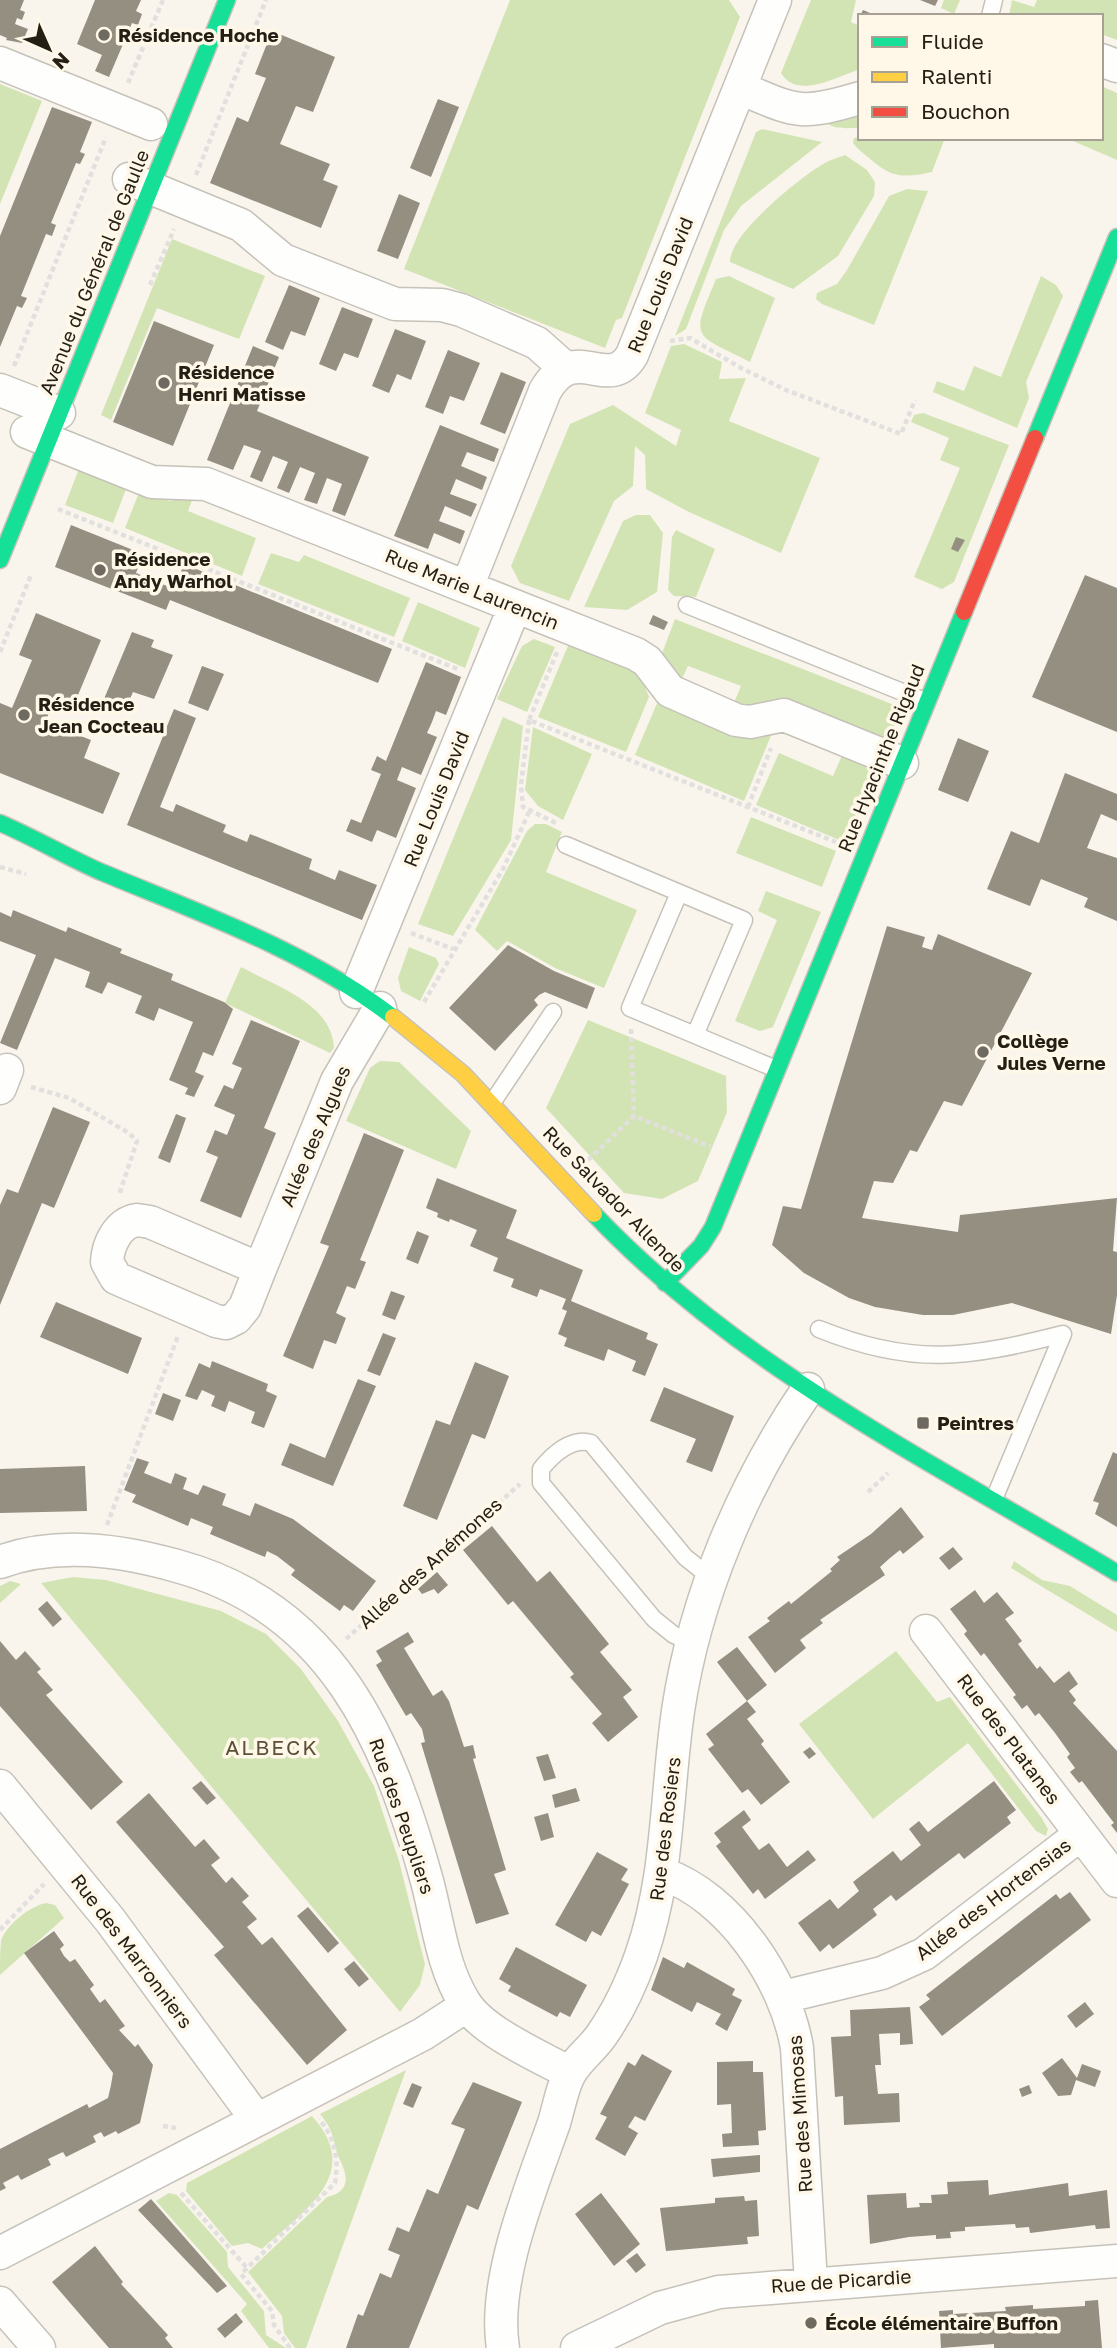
<svg xmlns="http://www.w3.org/2000/svg" width="1117" height="2348" viewBox="0 0 1117 2348" font-family="'Golos Text',sans-serif">
  <style>
    .green { fill: #d3e4b4 }
    .building { fill: #958f82 }
    .lines { fill: none; stroke-linecap: round; stroke-linejoin: round }
    .lane-casing { stroke: #c6c2b9; stroke-width: 19 }
    .street-casing { stroke: #c6c2b9; stroke-width: 35 }
    .fast-casing { stroke: #c6c2b9; stroke-width: 19 }
    .slow-casing { stroke: #c6c2b9; stroke-width: 19 }
    .jam-casing { stroke: #c6c2b9; stroke-width: 19 }
    .path { stroke: #e1e0de; stroke-width: 4.5; stroke-dasharray: 5 3.5; stroke-linecap: butt }
    .lane { stroke: #fefefc; stroke-width: 16 }
    .street { stroke: #fefefc; stroke-width: 32 }
    .fast { stroke: #16e098; stroke-width: 16 }
    .slow { stroke: #ffcf43; stroke-width: 16 }
    .jam { stroke: #f24e42; stroke-width: 16 }
    .poi-dot { fill: #6f6a61; stroke: #fff7e7; stroke-width: 2.5 }
    .labels { text-anchor: middle; stroke-width: 7; stroke-linejoin: round; paint-order: stroke }
    .poi-label { font-size: 19px; font-weight: bold; fill: #241f15; stroke: #fff7e7; text-anchor: start }
    .street-label { font-size: 19px; fill: #241f15; stroke: #fff7e7 }
    .neighbourhood-label { font-size: 21px; letter-spacing: 2px; fill: #5b5039; stroke: #fff7e7 }
  </style>
  <rect width="100%" height="100%" fill="#f9f5ed"/>
  <!-- green -->
  <path class="green" d="M510 0H729L740 17 622 318 616 320 605 348 404 269Z
    M811 0H856L851 22 860 26V69C837 77 797 100 781 73Z
    M944 0H960L954 14 941 8Z
    M1012 0 1034 7 1037 0H1117V40L1101 34V16H1009Z
    M0 84 42 101 0 204Z
    M1101 86 1117 93V160L1066 138H1101Z
    M860 109 857 128C846 128 831 130 824 120Z
    M762 129 822 142 741 206 724 230 686 329 675 336 756 132Z
    M860 137V138H945L932 172C892 181 887 173 857 148L853 143 854 138Z
    M845 155 867 170 875 182 874 196 838 256 793 289 730 262C729 235 797 180 820 166 827 161 837 158 845 155Z
    M907 189 928 191 874 325 822 304 816 299 817 293 837 284 847 270 889 196Z
    M172 239 265 276 239 339 157 308 111 420 101 415Z
    M729 276 775 298 750 362C693 333 690 341 716 279Z
    M1041 276 1056 285 1063 296 1026 382 1029 398 1017 428 933 392 937 381 964 391 974 366 1001 377Z
    M684 344 722 362 719 379 746 378 729 421 820 458 781 553 689 512 646 489 645 455 635 446 633 486 614 501 569 601 520 583 511 566 570 424 613 405 676 446 681 430 645 413 671 346Z
    M923 413 1009 445 954 582 942 589 914 577 960 468 940 460 949 438 911 422 914 415Z
    M80 466 128 484 113 523 65 505Z
    M140 490 170 501 195 493 188 511 256 538 242 576 125 528Z
    M636 515H650L663 533 657 592 627 610 584 607 623 521Z
    M676 530 715 549 696 597 674 596 668 590 672 537Z
    M271 553 299 562 304 555 410 598 394 637 258 584Z
    M418 602 480 628 465 668 402 641Z
    M675 619 902 708 886 746 772 700 745 709 733 705 741 686 688 666 680 683 661 656Z
    M534 639 555 647 527 712 497 699 522 646Z
    M570 641 638 669 649 697 626 752 538 717Z
    M658 701 775 726 744 801 635 755Z
    M503 717 523 726 511 840 453 936 418 924Z
    M533 727 592 754 563 820 538 806 525 790Z
    M779 753 833 776 843 753 876 767 844 842 756 805Z
    M751 817 836 851 822 887 736 853Z
    M535 824H546L562 832 546 872 637 910 604 988 555 968 507 941 497 951 475 930 527 831Z
    M766 891 821 912 773 1027 760 1031 735 1021 777 920 758 911Z
    M409 947 436 958 439 964 420 1001 401 991 398 978Z
    M241 967C275 986 332 1003 334 1048L330 1053 225 1003Z
    M588 1020 726 1076 727 1112 698 1181 662 1199 624 1193 546 1108Z
    M380 1061 399 1062 471 1131 456 1169 346 1121 370 1068Z
    M1014 1561 1042 1580 1070 1586 1117 1615V1632L1011 1568Z
    M73 1577 106 1580 221 1611 266 1634 301 1669 338 1721 374 1786 399 1861 425 1964 420 1985 400 2012 41 1583Z
    M10 1581 21 1584 0 1603V1586Z
    M896 1651 937 1702 950 1697 1041 1817 1048 1829 1046 1836 1036 1831 968 1743 873 1819 799 1724Z
    M46 1903 55 1905 64 1918 0 1975C0 1965 0 1951 1 1941 6 1925 30 1906 46 1903Z
    M406 2070 306 2348H295L284 2333 282 2316 248 2272 327 2197C349 2192 349 2178 340 2160 331 2140 337 2135 320 2114Z
    M312 2116C365 2175 303 2211 262 2249L248 2243 232 2246 186 2191 187 2183Z
    M169 2193 177 2195 227 2252 228 2267 264 2311 266 2335 286 2348H269L241 2311 247 2304 156 2201Z"/>
  <!-- building -->
  <path class="building" d="M0 0H24L20 10 25 12 22 20 17 18 15 24 28 29 22 43 6 40 7 38 0 35Z
    M95 0H141L136 11 142 14 138 25 132 23 109 77 95 71 102 55 77 44Z
    M920 0H938L935 6Z
    M863 10 877 16H860Z
    M272 31 335 57 313 112 296 106 280 144 330 164 323 180 338 186 321 228 210 183 237 117 248 122 266 78 255 74Z
    M438 99 459 107 431 177 410 168Z
    M52 107 92 122 80 152 85 154 80 164 76 163 51 223 56 225 52 236 46 234 21 296 27 298 22 308 17 306 0 347V236Z
    M399 194 420 203 398 259 377 251Z
    M289 285 320 298 305 336 291 331 283 350 265 342Z
    M342 307 373 319 358 358 344 353 336 371 319 364Z
    M154 321 214 345 173 446 113 422Z
    M395 329 426 341 411 380 397 374 389 393 372 386Z
    M253 346 279 357 257 411 369 457 345 516 332 511 342 484 327 478 317 504 304 500 315 473 300 467 289 493 277 488 288 462 273 456 262 482 250 477 261 451 244 445 233 470 207 460Z
    M448 350 480 363 464 401 450 396 443 414 425 407Z
    M501 372 526 382 505 434 480 424Z
    M440 425 499 449 494 462 467 452 461 466 487 477 482 490 456 479 450 494 477 504 471 517 445 506 439 521 465 531 460 544 434 533 428 549 394 536Z
    M71 525 143 554 136 573 174 589 184 564 392 649 378 683 170 600 166 610 55 567Z
    M956 537 965 540 958 552 951 549Z
    M1085 575 1117 588V732L1032 697Z
    M36 613 101 640 73 707 55 700 45 722 91 740 84 758 120 773 103 814 0 773V703L12 708 32 660 19 655Z
    M653 615 668 622 664 630 649 624Z
    M132 632 154 640 151 647 173 655 154 699 133 692 126 708 104 699Z
    M426 662 461 677 446 715 436 711 432 722 427 733 437 737 421 775 402 767 397 780 416 788 396 838 377 830 372 842 346 831 351 819 361 823 381 774 371 770 377 756 386 761Z
    M202 666 224 674 208 711 188 703Z
    M174 709 196 718 160 807 173 812 176 804 226 825 223 832 247 842 250 834 312 859 309 869 335 880 339 870 377 885 362 920 127 825Z
    M958 738 989 751 968 802 938 790Z
    M1065 773 1117 794V821L1101 814 1087 848 1117 858V921L1084 907 1088 898 1041 879 1030 906 987 889 1011 831 1039 843Z
    M13 910 66 932 68 927 122 949 120 953 173 974 171 980 224 1002 233 1009 213 1056 203 1052 195 1072 204 1076 194 1097 185 1094 188 1088 169 1080 193 1022 159 1008 154 1021 135 1013 142 996 108 982 102 994 85 987 90 972 55 958 17 1050 0 1043 36 955 0 941V912L11 917Z
    M887 926 925 937 922 947 932 950 938 934 1032 973 962 1106 944 1101 917 1152 910 1150 893 1183 874 1181 862 1218 958 1232 960 1215 1117 1198 1113 1251 1117 1252V1295L1111 1334 1012 1303 953 1315H923L875 1307 849 1298 804 1273 772 1245 783 1206 801 1209Z
    M508 945 554 971 595 988 587 1009 545 992 539 995 534 1000 538 1005 495 1051 449 1008Z
    M251 1020 300 1041 264 1128 276 1133 241 1218 200 1201 218 1157 206 1152 215 1130 227 1135 235 1115 214 1106 224 1085 233 1089 242 1068 232 1064Z
    M53 1107 90 1122 54 1208 42 1203 0 1305V1205L7 1189 18 1193Z
    M176 1114 186 1118 170 1163 158 1158Z
    M364 1133 404 1150 360 1260 366 1262 355 1289 347 1286 336 1313 346 1318 336 1344 324 1340 313 1369 283 1356 329 1246 320 1243Z
    M437 1178 517 1210 506 1238 583 1270 571 1301 648 1333 646 1339 658 1344 645 1376 632 1371 636 1361 608 1349 604 1361 564 1346 567 1338 558 1334 567 1311 562 1309 566 1299 540 1289 537 1297 511 1287 514 1279 493 1271 498 1258 470 1246 477 1230 450 1219 449 1222 437 1217 438 1213 426 1208Z
    M417 1231 429 1236 418 1264 406 1259Z
    M391 1291 405 1296 395 1320 382 1315Z
    M56 1302 142 1338 128 1374 40 1337Z
    M383 1333 396 1338 380 1376 367 1371Z
    M212 1361 268 1384 266 1391 277 1396 264 1428 251 1423 255 1412 229 1401 225 1412 211 1406 215 1396 202 1390 197 1400 185 1396 199 1363 210 1368Z
    M475 1362 509 1376 485 1439 472 1434 437 1520 403 1506 436 1420 450 1425Z
    M358 1379 376 1386 333 1486 281 1465 290 1443 325 1458Z
    M664 1387 734 1416 712 1472 686 1462 696 1439 650 1421Z
    M163 1393 181 1400 173 1421 155 1414Z
    M1113 1452 1117 1454V1527L1095 1514 1099 1503 1093 1501Z
    M137 1458 149 1462 144 1473 171 1484 175 1473 187 1478 183 1489 198 1495 203 1485 216 1490 226 1494 222 1505 250 1516 255 1503 293 1519 376 1581 353 1611 344 1605 340 1611 291 1575 295 1570 277 1556 267 1551 265 1557 210 1534 213 1527 191 1518 188 1526 132 1502 136 1495 124 1490Z
    M85 1466 87 1511 0 1513V1469Z
    M901 1507 924 1537 903 1554 900 1550 890 1558 880 1567 885 1575 820 1620 823 1623 800 1640 806 1648 775 1673 748 1637 770 1621 767 1618 777 1610 789 1601 791 1604 832 1571 830 1569 840 1560 837 1557 871 1534Z
    M492 1526 537 1582 550 1571 609 1644 600 1652 632 1690 623 1697 638 1717 608 1742 592 1723 602 1714 570 1677 574 1674 513 1601 508 1605 463 1550Z
    M953 1547 963 1559 949 1570 939 1558Z
    M437 1572 448 1585 438 1594 434 1589 422 1594 418 1589Z
    M975 1590 984 1603 997 1592 1014 1613 1005 1619 1022 1641 1018 1644 1037 1669 1040 1666 1054 1683 1069 1671 1078 1684 1069 1691 1076 1700 1073 1703 1117 1751V1833L1111 1825 1114 1823 1082 1781 1079 1783 1070 1772 1075 1768 1067 1757 1070 1754 1055 1733 1039 1713 1035 1716 1027 1705 1022 1709 1013 1697 1016 1695 984 1653 981 1656 964 1634 967 1631 950 1609Z
    M47 1601 62 1619 53 1627 38 1609Z
    M408 1632 414 1642 404 1648 433 1696 442 1690 449 1701 464 1747 473 1745 476 1758 473 1759 506 1870 494 1874 509 1914 476 1924 421 1743 425 1742 422 1729 411 1713 406 1716 376 1665 382 1661 376 1651Z
    M0 1641 16 1660 25 1651 41 1669 37 1672 53 1690 46 1695 123 1782 91 1810 0 1706Z
    M737 1647 767 1685 747 1701 756 1712 747 1719 764 1741 761 1744 790 1782 761 1805 748 1789 742 1793 708 1749 714 1745 706 1734 747 1701 717 1662Z
    M810 1747 816 1754 809 1759 803 1752Z
    M548 1754 556 1778 544 1781 536 1757Z
    M201 1781 216 1798 207 1805 192 1788Z
    M994 1781 1016 1810 1007 1817 1011 1823 964 1859 959 1853 896 1901 891 1895 873 1909 877 1915 833 1949 829 1944 820 1952 798 1923 830 1899 838 1909 859 1891 853 1882 893 1851 901 1861 921 1845 909 1829 919 1821 928 1832Z
    M576 1788 580 1801 555 1808 552 1795Z
    M149 1793 195 1847 204 1839 220 1858 211 1865 226 1883 232 1877 249 1896 242 1902 257 1919 247 1927 262 1945 272 1937 347 2030 307 2065 214 1955 224 1947 116 1822Z
    M744 1810 751 1820 742 1827 759 1850 769 1843 787 1867 808 1850 816 1860 765 1899 758 1889 753 1894 716 1846 721 1842 714 1833Z
    M548 1813 554 1837 541 1841 534 1817Z
    M597 1852 628 1869 621 1880 629 1884 601 1936 592 1931 586 1942 555 1925Z
    M1070 1892 1091 1920 942 2036 919 2007 930 1999 926 1995 1056 1894 1060 1899Z
    M308 1907 339 1943 328 1953 297 1916Z
    M54 1931 64 1945 60 1949 64 1956 70 1962 75 1959 94 1985 90 1989 100 2003 105 1999 125 2026 119 2030 135 2047 138 2044 153 2065 140 2123 118 2134 116 2131 104 2137 101 2132 93 2136 96 2142 66 2157 63 2152 48 2159 51 2165 21 2180 18 2175 3 2183 6 2188 0 2191V2149L87 2104 89 2108 108 2098 111 2085 113 2073 24 1953Z
    M516 1947 587 1985 570 2017 560 2012 557 2017 508 1991 511 1986 499 1979Z
    M663 1957 684 1968 687 1962 735 1989 732 1995 742 2000 727 2031 715 2024 721 2014 697 2002 692 2012 651 1990Z
    M354 1961 369 1979 359 1987 344 1969Z
    M1085 2002 1094 2014 1076 2028 1067 2016Z
    M910 2007 913 2044 900 2045V2033L879 2034 881 2065H875L878 2094 899 2093 900 2122 844 2125 843 2096 835 2097 831 2037 851 2036 850 2010Z
    M642 2054 672 2071 645 2121 635 2116 628 2127 638 2133 625 2156 595 2139 607 2117 600 2114 628 2062 635 2066Z
    M1062 2058 1077 2078 1082 2064 1101 2071 1095 2087 1076 2080 1071 2095 1058 2096 1042 2073Z
    M753 2061V2072H763L766 2130 758 2131 759 2145 723 2147 722 2134 732 2133 731 2104 717 2105V2062Z
    M473 2082 522 2102 478 2210 467 2205 409 2348H346L358 2314 363 2316 380 2273 391 2278 400 2255 388 2250 397 2227 409 2232 427 2189 438 2194 465 2129 451 2124Z
    M412 2083 422 2087 413 2108 403 2104Z
    M1029 2085 1032 2093 1022 2097 1019 2089Z
    M760 2155V2172L713 2177 711 2159Z
    M988 2180 989 2195 1068 2183 1069 2196 1107 2190 1110 2228 1096 2229 1095 2225 1030 2233 1029 2227 1016 2228 1015 2224 965 2227V2231L950 2232 951 2238 936 2239V2235L909 2237 870 2244 867 2195 906 2193 907 2208 920 2207 919 2203H932L931 2195 948 2194 947 2182Z
    M601 2193 640 2244 614 2266 575 2214Z
    M744 2196 745 2201 757 2200 759 2236 747 2237 748 2244 666 2251 660 2208 715 2203V2198Z
    M151 2199 227 2286 217 2293 138 2210Z
    M95 2246 123 2282 121 2284 168 2335 165 2338 173 2348H109L52 2282Z
    M637 2253 646 2265 636 2273 626 2261Z
    M1098 2300 1102 2348H994V2344L941 2348 939 2311 953 2310V2314L1006 2311 1005 2307 1033 2305V2309L1085 2306V2301Z
    M236 2313 243 2322 225 2338 217 2329Z"/>
  <g class="lines">
    <!-- lane casing -->
    <g class="lane-casing">
      <path id="lane" d="M990 16 994 0
        M687 605 927 702
        M566 845 744 920 695 1035 776 1069
        M679 893 630 1008 695 1035
        M492 1103 553 1012
        M819 1329C913 1367 968 1358 1063 1334L994 1499
        M692 1643 674 1635 654 1619 541 1483V1469C553 1454 572 1437 591 1443L685 1557 700 1569 715 1573"/>
    </g>
    <!-- street casing -->
    <g class="street-casing">
      <path id="street" d="M1101 60 1117 66
        M0 63 151 124
        M740 88C797 112 799 116 860 98
        M129 179 241 225 283 260 395 304 442 305 461 310 537 343 565 368
        M0 390 59 413
        M27 432 152 482 206 484 636 654 647 661 670 691 736 720 750 722 784 715 902 763
        M467 587 545 391C575 338 608 395 632 355L775 0
        M356 992 515 606
        M0 1088 7 1070
        M137 1220 150 1222 260 1269 245 1307 236 1318 226 1323 216 1321 116 1278 107 1262C108 1244 118 1223 137 1220Z
        M260 1269 337 1081 380 1008
        M0 1562C57 1541 120 1550 177 1566 332 1608 388 1739 427 1881 438 1922 442 1967 465 2003 483 2032 539 2056 570 2073
        M926 1631 1117 1881
        M0 1786 110 1920 257 2120
        M663 1874C729 1896 786 1980 797 2048L811 2283
        M783 1997 882 1973 924 1954 1081 1834
        M0 2253 423 2034 466 2006
        M0 2303 39 2348
        M503 2348C492 2280 532 2186 554 2123 559 2107 562 2087 570 2073 578 2059 592 2049 601 2036 618 2012 631 1984 641 1956 669 1876 666 1794 678 1711 695 1597 743 1484 808 1389
        M577 2348 660 2308 719 2292 1117 2261"/>
    </g>
    <!-- fast casing -->
    <g class="fast-casing">
      <path id="fast" d="M1035 438 1117 237
        M0 560 227 0
        M0 823C35 838 67 857 101 872 200 913 307 951 393 1017
        M594 1214C741 1369 936 1464 1117 1573
        M665 1283 701 1246 713 1227 964 612"/>
    </g>
    <!-- slow casing -->
    <g class="slow-casing">
      <path id="slow" d="M393 1017 463 1074 594 1214"/>
    </g>
    <!-- jam casing -->
    <g class="jam-casing">
      <path id="jam" d="M964 612 1035 438"/>
    </g>
    <!-- path -->
    <path class="path" d="M128 83 163 0
      M196 175 266 0
      M150 285 174 229
      M670 341 690 338 741 368 786 390 901 434 915 400
      M14 366 106 137
      M58 509 460 670
      M0 652 31 575
      M557 652 529 720 836 842
      M529 720 521 785 523 807 558 824
      M748 807 771 748
      M0 867 26 874
      M411 933 453 949
      M424 1002 503 869 530 810
      M631 1029 634 1116
      M31 1087 69 1098 129 1133 137 1141 119 1195
      M588 1160 634 1116 711 1147
      M868 1492 888 1473
      M107 1525 178 1336
      M346 1639 520 1484
      M0 1930 44 1884
      M163 2126 176 2128
      M181 2193 247 2268
      M290 2348 274 2325 272 2311 241 2274 335 2183C339 2159 335 2138 319 2119"/>
    <!-- lane -->
    <use href="#lane" class="lane"/>
    <!-- street -->
    <use href="#street" class="street"/>
    <!-- fast -->
    <use href="#fast" class="fast"/>
    <!-- slow -->
    <use href="#slow" class="slow"/>
    <!-- jam -->
    <use href="#jam" class="jam"/>
  </g>
  <!-- markers -->
  <g class="poi-dot">
    <circle cx="104" cy="35" r="7"/>
    <circle cx="164" cy="383" r="7"/>
    <circle cx="100" cy="570" r="7"/>
    <circle cx="24" cy="715" r="7"/>
    <circle cx="983" cy="1052" r="7"/>
    <rect x="916" y="1416" width="14" height="14" rx="3.5"/>
    <circle cx="811" cy="2323" r="7"/>
  </g>
  <g class="labels">
    <!-- poi labels -->
    <g class="poi-label">
      <text x="118" y="42">Résidence Hoche</text>
      <text x="178" y="379">Résidence<tspan x="178" dy="22">Henri Matisse</tspan></text>
      <text x="114" y="566">Résidence<tspan x="114" dy="22">Andy Warhol</tspan></text>
      <text x="38" y="711">Résidence<tspan x="38" dy="22">Jean Cocteau</tspan></text>
      <text x="997" y="1048">Collège<tspan x="997" dy="22">Jules Verne</tspan></text>
      <text x="937" y="1430">Peintres</text>
      <text x="825" y="2330">École élémentaire Buffon</text>
    </g>
    <!-- street labels -->
    <g class="street-label">
      <text transform="translate(94 272) rotate(-68)" y="7">Avenue du Général de Gaulle</text>
      <text transform="translate(660 285) rotate(-68)" y="7">Rue Louis David</text>
      <text transform="translate(472 589) rotate(22)" y="7">Rue Marie Laurencin</text>
      <text transform="translate(881 758) rotate(-68)" y="7">Rue Hyacinthe Rigaud</text>
      <text transform="translate(436 799) rotate(-68)" y="7">Rue Louis David</text>
      <text transform="translate(315 1136) rotate(-67)" y="7">Allée des Algues</text>
      <text transform="translate(614 1199) rotate(46)" y="7">Rue Salvador Allende</text>
      <text transform="translate(430 1563) rotate(-42)" y="7">Allée des Anémones</text>
      <text transform="translate(1009 1739) rotate(53)" y="7">Rue des Platanes</text>
      <text transform="translate(402 1816) rotate(71)" y="7">Rue des Peupliers</text>
      <text transform="translate(665 1829) rotate(-83)" y="7">Rue des Rosiers</text>
      <text transform="translate(993 1899) rotate(-37)" y="7">Allée des Hortensias</text>
      <text transform="translate(132 1951) rotate(53)" y="7">Rue des Marronniers</text>
      <text transform="translate(800 2114) rotate(-94)" y="7">Rue des Mimosas</text>
      <text transform="translate(841 2281) rotate(-4)" y="7">Rue de Picardie</text>
    </g>
    <!-- neighbourhood labels -->
    <g class="neighbourhood-label">
      <text x="272" y="1755">ALBECK</text>
    </g>
  </g>
  <!-- legend -->
  <rect x="858" y="14" width="245" height="126" fill="#fff7e7" stroke="#a7a193" stroke-width="2"/>
  <rect x="872" y="37" width="35" height="10" fill="#16e098" stroke="#a7a193" stroke-width="2"/>
  <text x="921" y="49" font-size="21" fill="#241f15">Fluide</text>
  <rect x="872" y="72" width="35" height="10" fill="#ffcf43" stroke="#a7a193" stroke-width="2"/>
  <text x="921" y="84" font-size="21" fill="#241f15">Ralenti</text>
  <rect x="872" y="107" width="35" height="10" fill="#f24e42" stroke="#a7a193" stroke-width="2"/>
  <text x="921" y="119" font-size="21" fill="#241f15">Bouchon</text>
  <!-- north arrow -->
  <g transform="translate(49 49) rotate(135)" stroke="#fff7e7" stroke-width="5" paint-order="stroke">
  <path d="M0-5L12 26L0 18L-12 26Z" fill="#241f15"/>
  <text y="-10" font-size="19" font-weight="bold" text-anchor="middle" fill="#241f15">N</text>
  </g>
</svg>
